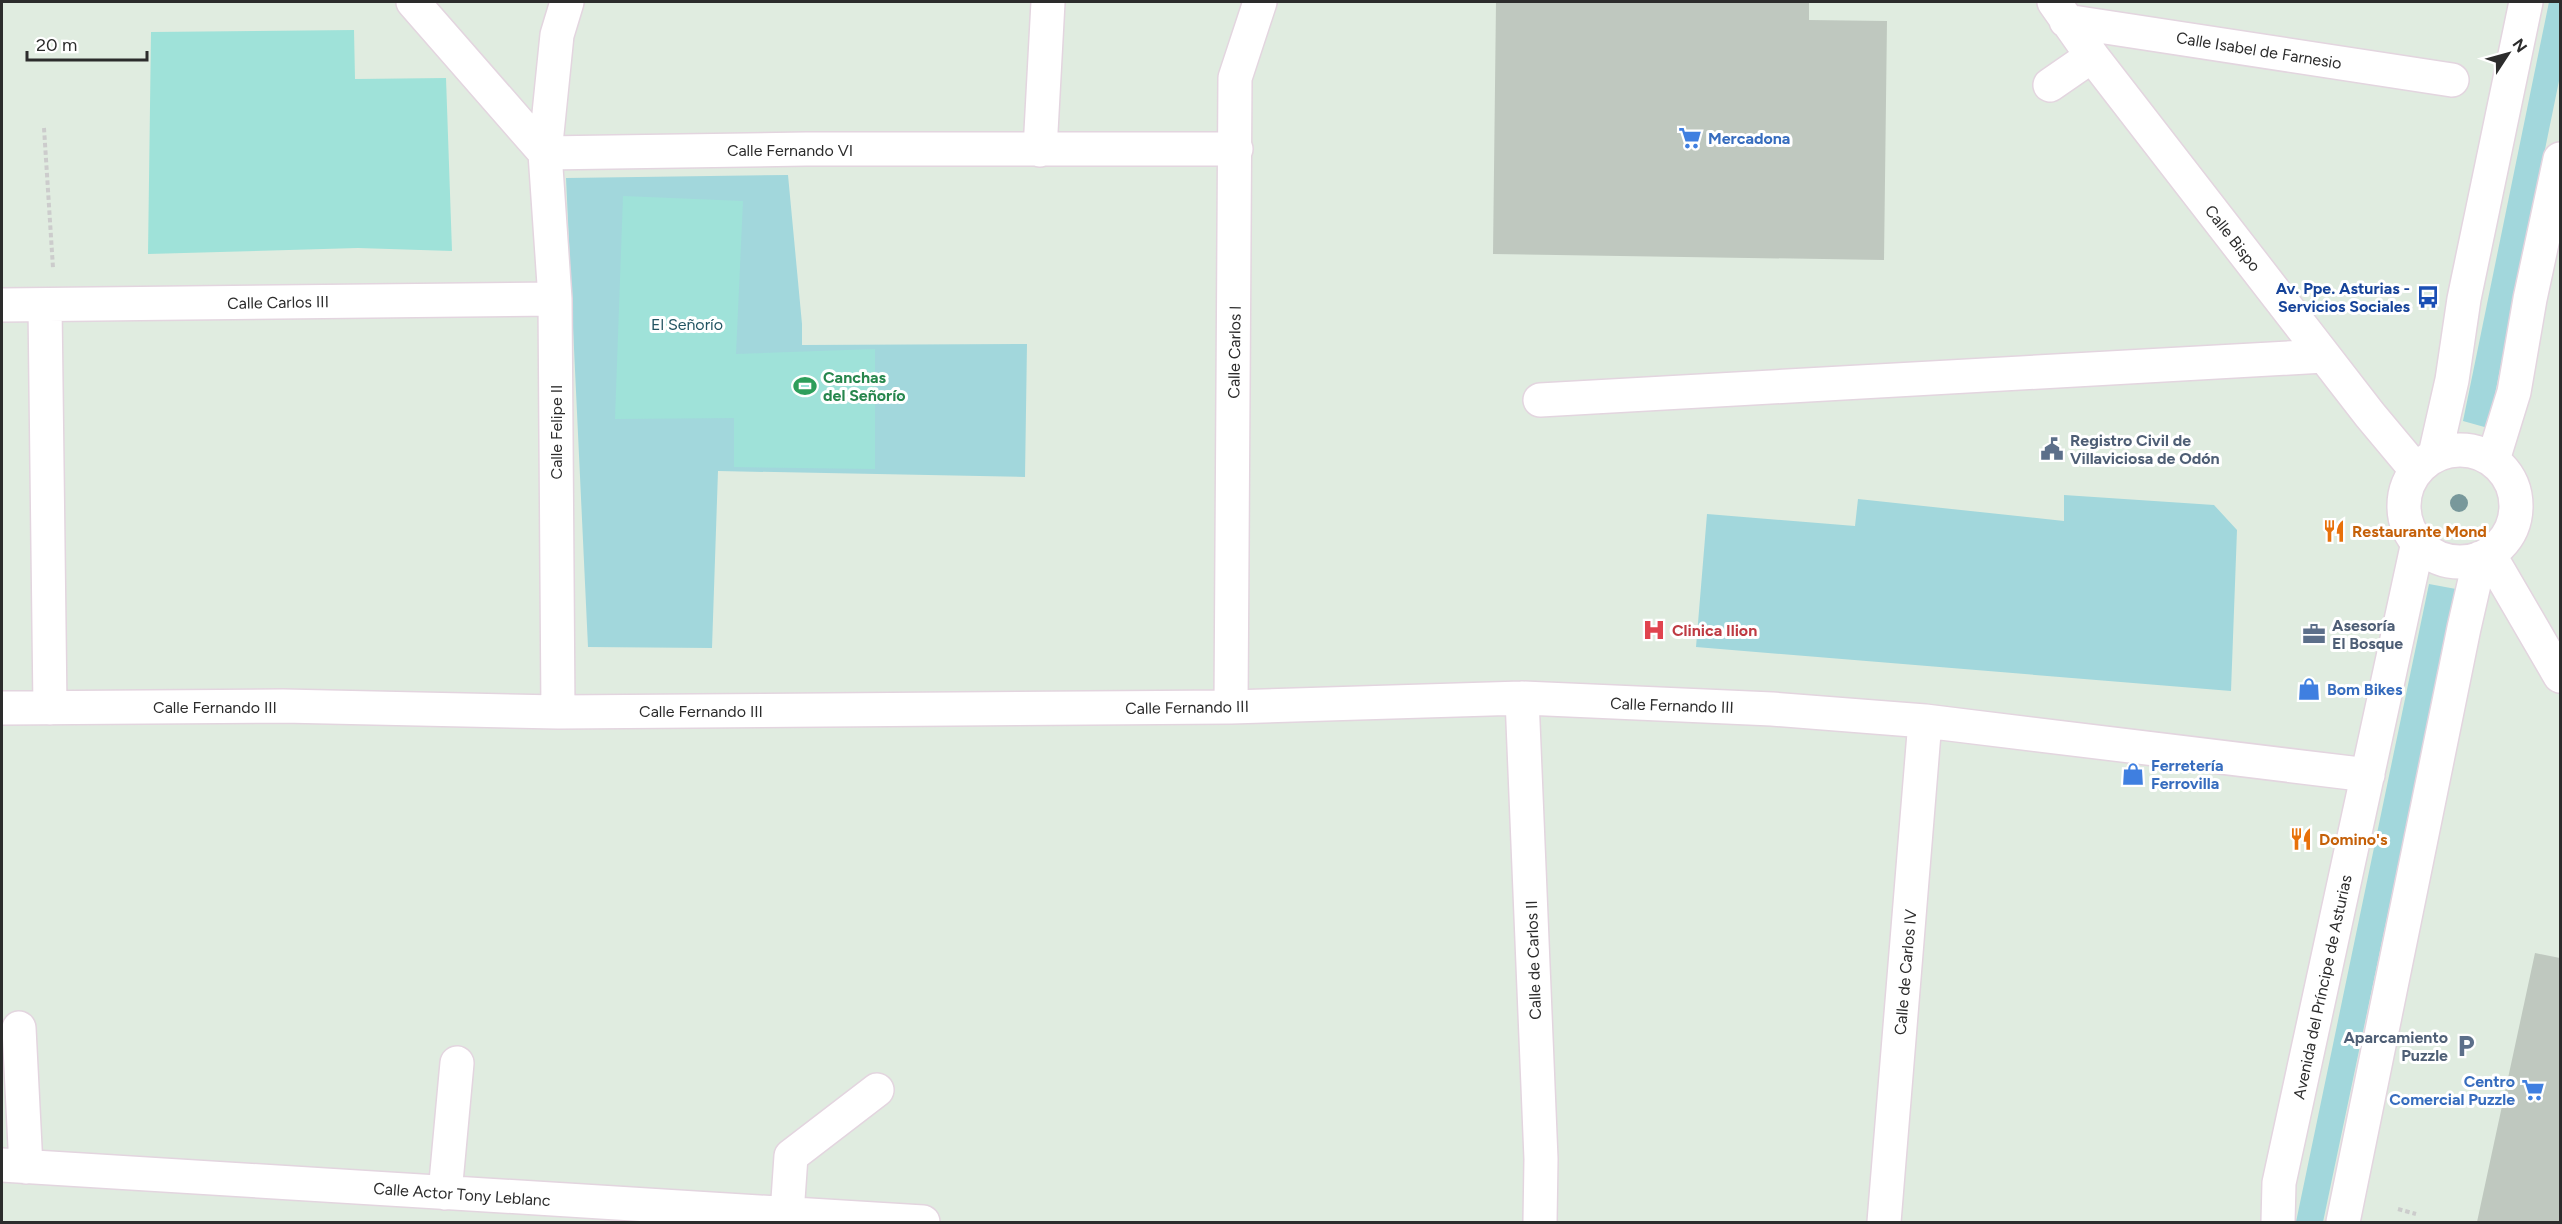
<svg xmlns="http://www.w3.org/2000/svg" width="2562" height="1224" viewBox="0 0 2562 1224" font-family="Figtree,sans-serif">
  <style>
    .green { fill: #a2d7dc }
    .pitch { fill: #9fe2d9 }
    .building { fill: #bfc8bf }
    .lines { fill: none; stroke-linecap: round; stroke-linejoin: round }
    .minor-casing { stroke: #e3d5df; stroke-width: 36 }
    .path { stroke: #ccc; stroke-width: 4; stroke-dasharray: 4.5 3; stroke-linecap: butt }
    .minor { stroke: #fff; stroke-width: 33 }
    .tree { fill: #78989b }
    .labels { text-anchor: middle; stroke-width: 6; stroke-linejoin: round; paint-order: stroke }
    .street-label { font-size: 16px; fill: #2c2c2c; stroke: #fff }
    .shop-label { font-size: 16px; font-weight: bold; fill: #366cbe; stroke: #fff; text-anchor: start }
    .transit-label { font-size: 16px; font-weight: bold; fill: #164399; stroke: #fff; text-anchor: end }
    .park-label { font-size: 16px; fill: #235462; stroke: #fff }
    .leisure-label { font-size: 16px; font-weight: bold; fill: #27864d; stroke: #fff; text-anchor: start }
    .service-label { font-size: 16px; font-weight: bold; fill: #4e5e75; stroke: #fff; text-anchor: start }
    .food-label { font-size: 16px; font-weight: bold; fill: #c56008; stroke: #fff; text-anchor: start }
    .health-label { font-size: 16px; font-weight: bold; fill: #be3a42; stroke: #fff; text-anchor: start }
  </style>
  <rect width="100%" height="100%" fill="#e0ece0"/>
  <!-- green -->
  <path class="green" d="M2549 2H2560V76L2488 428 2463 421Z
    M788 175 802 324V345L1027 344 1025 477 718 471 712 648 588 647 566 178Z
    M2064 495 2214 505 2237 530 2231 691 1696 647 1707 514 1855 526 1858 499 2064 521Z
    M2429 584 2456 589 2323 1222H2296Z"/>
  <!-- pitch -->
  <path class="pitch" d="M354 30 355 79 446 78 452 251 358 248 148 254 151 32Z
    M623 196 743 201 736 354 875 349V469L734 467V418L615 419Z"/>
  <!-- building -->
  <path class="building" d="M1496 2H1809V20L1887 21 1884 260 1493 254Z
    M2535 953 2560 958V1222H2477Z"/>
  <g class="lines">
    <!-- minor casing -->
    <g class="minor-casing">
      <path id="minor" d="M413 2 545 153 806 149H1236
        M2054 2 2092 56 2370 415 2416 470
        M2066 21 2452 80
        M2050 85 2092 56
        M1040 150 1048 2
        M2 305 555 299
        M45 305 50 708
        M1540 400 2324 356
        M2404 506a56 56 0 1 1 112 0a56 56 0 1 1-112 0Z
        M2435 455 2452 380 2464 299 2526 2
        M2493 460 2514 392 2530 299 2560 159
        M2489 554 2560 676
        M1522 698 1541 1159 1540 1222
        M1231 707 1235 78 1260 2
        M2 708 283 706 558 712 1231 707 1522 698 1772 709 1925 721 2368 775
        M558 712 555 299 545 153 557 35 567 2
        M19 1028 26 1167
        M2 1165 923 1222
        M445 1193 457 1063
        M787 1214 791 1156 877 1090
        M1884 1222 1925 721
        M2278 1222 2279 1183 2418 542
        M2343 1222 2464 628 2480 558"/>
    </g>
    <!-- path -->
    <path class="path" d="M44 128 53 268
      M2398 1209 2416 1214"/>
    <!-- minor -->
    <use href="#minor" class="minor"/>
  </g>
  <!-- trees -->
  <circle class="tree" cx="2459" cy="503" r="9"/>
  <!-- icons -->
  <defs>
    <g id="supermarket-bare" transform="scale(1.8)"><path d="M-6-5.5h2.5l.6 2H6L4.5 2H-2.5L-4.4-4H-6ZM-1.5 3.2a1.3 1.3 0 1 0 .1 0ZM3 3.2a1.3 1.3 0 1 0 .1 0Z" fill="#3f7fe0" stroke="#fff" stroke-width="2.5" paint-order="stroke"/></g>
    <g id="bus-bare" transform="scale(1.8)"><path d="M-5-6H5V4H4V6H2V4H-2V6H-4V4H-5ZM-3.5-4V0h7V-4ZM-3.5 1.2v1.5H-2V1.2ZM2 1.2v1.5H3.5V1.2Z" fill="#1a4fb4" stroke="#fff" stroke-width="2.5" paint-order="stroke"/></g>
    <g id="stadium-bare" transform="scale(1.8)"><path d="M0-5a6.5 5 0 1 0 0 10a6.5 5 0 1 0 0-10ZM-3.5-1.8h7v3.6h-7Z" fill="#2e9e5b" stroke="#fff" stroke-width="2.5" paint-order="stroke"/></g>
    <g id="civic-bare" transform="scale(1.8)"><path d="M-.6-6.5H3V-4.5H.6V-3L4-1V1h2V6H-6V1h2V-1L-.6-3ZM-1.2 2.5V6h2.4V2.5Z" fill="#5c6f8a" stroke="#fff" stroke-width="2.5" paint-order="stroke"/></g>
    <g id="restaurant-bare" transform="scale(1.8)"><path d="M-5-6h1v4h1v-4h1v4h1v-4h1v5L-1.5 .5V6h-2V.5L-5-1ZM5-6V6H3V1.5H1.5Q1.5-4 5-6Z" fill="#e8710a" stroke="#fff" stroke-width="2.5" paint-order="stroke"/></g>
    <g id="hospital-bare" transform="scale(1.8)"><path d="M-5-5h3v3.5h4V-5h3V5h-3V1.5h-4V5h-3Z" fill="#e0444e" stroke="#fff" stroke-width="2.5" paint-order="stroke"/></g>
    <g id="office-bare" transform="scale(1.8)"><path d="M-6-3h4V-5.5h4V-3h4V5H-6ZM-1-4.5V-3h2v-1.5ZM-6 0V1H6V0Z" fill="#5c6f8a" stroke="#fff" stroke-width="2.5" paint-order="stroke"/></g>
    <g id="shop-bare" transform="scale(1.8)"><path d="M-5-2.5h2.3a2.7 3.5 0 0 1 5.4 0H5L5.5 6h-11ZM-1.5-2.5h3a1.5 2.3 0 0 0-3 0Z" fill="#3f7fe0" stroke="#fff" stroke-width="2.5" paint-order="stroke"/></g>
    <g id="parking-bare" transform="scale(1.8)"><path d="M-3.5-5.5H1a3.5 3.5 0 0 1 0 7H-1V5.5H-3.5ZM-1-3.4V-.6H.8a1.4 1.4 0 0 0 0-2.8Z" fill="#5c6f8a" stroke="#fff" stroke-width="2.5" paint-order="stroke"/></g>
  </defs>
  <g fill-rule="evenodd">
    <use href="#supermarket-bare" x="1690" y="138"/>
    <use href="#bus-bare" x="2428" y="297"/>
    <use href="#stadium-bare" x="805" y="386"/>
    <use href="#civic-bare" x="2052" y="449"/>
    <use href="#restaurant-bare" x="2334" y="531"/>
    <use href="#hospital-bare" x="1654" y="630"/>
    <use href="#office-bare" x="2314" y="634"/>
    <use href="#shop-bare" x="2309" y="689"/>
    <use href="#shop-bare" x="2133" y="774"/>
    <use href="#restaurant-bare" x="2301" y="839"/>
    <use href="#parking-bare" x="2466" y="1046"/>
    <use href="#supermarket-bare" x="2533" y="1090"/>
  </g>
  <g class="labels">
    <!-- street labels -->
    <g class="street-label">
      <text transform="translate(2259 50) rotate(9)" y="6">Calle Isabel de Farnesio</text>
      <text x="790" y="156">Calle Fernando VI</text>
      <text transform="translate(2233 238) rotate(52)" y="6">Calle Bispo</text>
      <text transform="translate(278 302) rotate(-1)" y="6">Calle Carlos III</text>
      <text transform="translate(1234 352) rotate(-89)" y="6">Calle Carlos I</text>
      <text transform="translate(556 432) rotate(-90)" y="6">Calle Felipe II</text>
      <text transform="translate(1672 705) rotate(2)" y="6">Calle Fernando III</text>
      <text x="215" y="713">Calle Fernando III</text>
      <text transform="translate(1187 707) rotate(-1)" y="6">Calle Fernando III</text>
      <text x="701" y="717">Calle Fernando III</text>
      <text transform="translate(1533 960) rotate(-92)" y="6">Calle de Carlos II</text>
      <text transform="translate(1905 972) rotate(-85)" y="6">Calle de Carlos IV</text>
      <text transform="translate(2322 987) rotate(-78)" y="6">Avenida del Príncipe de Asturias</text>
      <text transform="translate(462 1194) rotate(4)" y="6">Calle Actor Tony Leblanc</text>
    </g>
    <!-- shop labels -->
    <g class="shop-label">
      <text x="1708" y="144">Mercadona</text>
      <text x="2327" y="695">Bom Bikes</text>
      <text x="2151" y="771">Ferretería<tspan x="2151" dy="18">Ferrovilla</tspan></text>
      <text x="2515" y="1087" text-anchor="end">Centro<tspan x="2515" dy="18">Comercial Puzzle</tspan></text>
    </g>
    <!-- transit labels -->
    <g class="transit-label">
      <text x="2410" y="294">Av. Ppe. Asturias -<tspan x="2410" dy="18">Servicios Sociales</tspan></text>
    </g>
    <!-- park labels -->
    <g class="park-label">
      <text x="687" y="330">El Señorío</text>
    </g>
    <!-- leisure labels -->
    <g class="leisure-label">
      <text x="823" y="383">Canchas<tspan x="823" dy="18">del Señorío</tspan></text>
    </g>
    <!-- service labels -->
    <g class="service-label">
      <text x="2070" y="446">Registro Civil de<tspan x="2070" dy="18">Villaviciosa de Odón</tspan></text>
      <text x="2332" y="631">Asesoría<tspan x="2332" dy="18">El Bosque</tspan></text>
      <text x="2448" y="1043" text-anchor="end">Aparcamiento<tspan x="2448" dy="18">Puzzle</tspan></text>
    </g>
    <!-- food labels -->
    <g class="food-label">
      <text x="2352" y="537">Restaurante Mond</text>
      <text x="2319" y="845">Domino's</text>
    </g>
    <!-- health labels -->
    <g class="health-label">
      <text x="1672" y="636">Clinica Ilion</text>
    </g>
  </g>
  <!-- border -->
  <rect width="2562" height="1224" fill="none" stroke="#2c2c2c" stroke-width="6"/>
  <!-- north arrow -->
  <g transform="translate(2508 54) rotate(54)" stroke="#ffffff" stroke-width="4.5" paint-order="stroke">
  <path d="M0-4.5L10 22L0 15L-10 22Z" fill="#2c2c2c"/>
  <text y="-9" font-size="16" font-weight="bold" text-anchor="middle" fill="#2c2c2c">N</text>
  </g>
  <!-- scale -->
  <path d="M27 51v9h120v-9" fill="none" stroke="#2c2c2c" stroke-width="3"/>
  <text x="36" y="51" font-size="18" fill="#2c2c2c" stroke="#ffffff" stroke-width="4.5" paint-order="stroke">20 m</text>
</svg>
